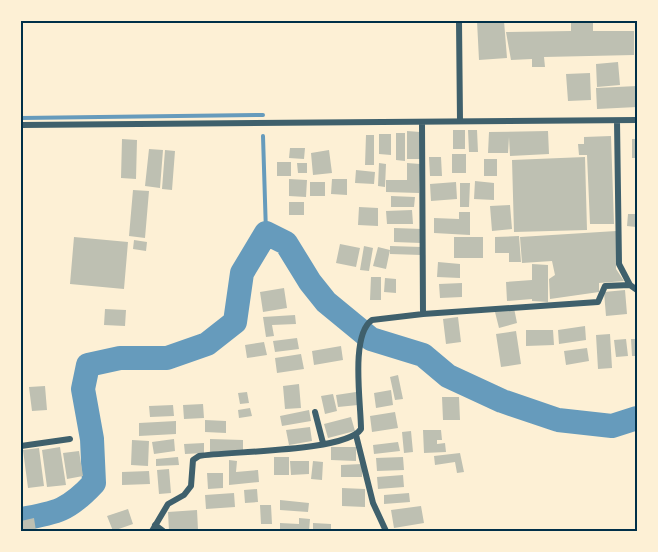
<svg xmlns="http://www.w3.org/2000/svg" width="658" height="552" viewBox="0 0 658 552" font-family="'Alegreya Sans',sans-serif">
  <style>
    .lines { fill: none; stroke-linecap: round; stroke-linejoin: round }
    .stream { stroke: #669bbc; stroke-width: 4 }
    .river { stroke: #669bbc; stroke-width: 24 }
    .building { fill: #bec0b2 }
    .minor { stroke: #3f606c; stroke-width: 6 }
    .neatline { fill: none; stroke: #003049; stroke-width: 2 }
  </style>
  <rect width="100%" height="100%" fill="#fdf0d5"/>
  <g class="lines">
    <!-- stream -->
    <path class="stream" d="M21 118 263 115
      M263 136 266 233"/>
    <!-- river -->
    <path class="river" d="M21 519C57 513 69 510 94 483L92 439 83 389 88 365 120 358H167L207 344 235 322 242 273 266 233 286 243 310 282 326 302 371 339 423 355 448 376 502 401 558 420 612 426 637 418"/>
  </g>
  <!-- building -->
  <path class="building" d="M477 21H504L507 58 479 60Z
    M571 21H593V31H634V55L544 57 545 67H532V59L511 60 506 32 571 31Z
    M618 62 620 85 597 87 596 64Z
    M590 73 591 100 568 101 566 74Z
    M637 86V107L597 109 596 88Z
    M453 130H465V149H453Z
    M468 130H477L478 152H469Z
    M407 131 420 132V159H407Z
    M548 131 549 154 510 156 509 137 508 153H488L489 132Z
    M396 133H405V161L396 160Z
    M379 134H391V155L379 154Z
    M366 135H374V165H365Z
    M611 136 614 224H590L587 155H579L578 144H584V137Z
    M122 139 137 140 136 179 121 178Z
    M632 139H637V158H632Z
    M290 148H305L304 159 289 158Z
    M149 149 163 150 160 188 145 186Z
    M165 150 175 151 172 190 162 189Z
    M329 150 332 173 313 175 311 153Z
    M452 154H466V173H452Z
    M429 157H441L442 176H430Z
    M585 157 587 230 514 232 512 160Z
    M484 159H497V176H484Z
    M277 162H291V176H277Z
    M297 163H307V173H298Z
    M379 163 386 164 385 187 378 186Z
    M407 163 420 164 419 193 386 192V180H407Z
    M356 170 375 172 374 184 355 183Z
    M289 179 307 180 306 197 289 196Z
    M332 179H347V195L331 194Z
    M475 181 494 183V200L474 199Z
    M310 182H325V196H310Z
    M456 182 457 199 431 201 430 184Z
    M460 183H470L469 207H460Z
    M133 190 149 191 145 238 129 236Z
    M391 196 415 197 414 207H391Z
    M289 202H304V215H289Z
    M510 205 512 229 492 231 490 206Z
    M359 207 378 208V226L358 225Z
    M412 210 413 224H387L386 211Z
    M459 212H470V235L434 233V218L459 219Z
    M628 214H637L636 227 627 226Z
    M394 228 422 229 421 243 394 242Z
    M616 231V269L624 281 599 283V292L550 299 549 279 555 275 552 261 522 263 520 237Z
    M519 236 521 262H509V253H495V237Z
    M74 237 128 242 124 289 70 284Z
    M454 237H483V258H454Z
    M134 240 147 242 146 251 133 249Z
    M340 244 360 248 356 267 336 263Z
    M364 246 373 248 369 271 360 270Z
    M390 246 422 247 421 255 390 254Z
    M378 247 390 250 386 269 373 266Z
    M438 262 460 264V278L437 277Z
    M532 264 548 265V302L532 301V299L507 301 506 282 532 280Z
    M371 277H381V300H370Z
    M385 278 396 279V293L384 292Z
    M462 283V297L440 298 439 284Z
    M284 288 287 308 263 312 260 292Z
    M625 290 627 314 606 316 604 292Z
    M514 308 517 323 499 328 495 312Z
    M105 309 126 310 125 326 104 325Z
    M295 315 296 324 272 325 274 336 266 337 263 317Z
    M458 317 461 342 446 344 443 319Z
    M585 326 586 340 559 344 558 330Z
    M526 330H553L554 345 526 346Z
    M516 331 521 364 501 367 496 334Z
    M610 334 612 368 598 369 596 335Z
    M297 338 299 349 275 352 273 341Z
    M626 339 628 356 616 357 614 340Z
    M631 339H637V356H632Z
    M264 342 267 355 247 358 245 345Z
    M341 346 343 360 314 365 312 351Z
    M587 348 589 361 566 365 564 351Z
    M301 354 304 369 277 373 275 358Z
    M398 375 403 399 395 400 390 377Z
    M299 384 301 408 285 409 283 386Z
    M45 386 47 410 32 411 29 387Z
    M391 390 393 405 376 408 374 393Z
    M247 392 249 403 240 404 238 393Z
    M356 392 358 405 338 407 336 395Z
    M333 394 337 411 325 414 321 396Z
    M442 397H459L460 420H443Z
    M203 404 204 418 184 419 183 405Z
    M173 405 174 416 150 417 149 406Z
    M250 408 252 416 239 418 238 410Z
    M309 410 311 421 282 426 280 416Z
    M395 412 398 428 372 432 370 416Z
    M351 417 355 431 328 438 324 424Z
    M205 420 226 421V433L205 432Z
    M176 421V434L139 436V423Z
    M310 427 312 441 289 445 286 430Z
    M423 430H441L442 440H437V444L445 443 446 452 424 453Z
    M411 431 413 452 404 453 402 432Z
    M174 439 175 451 154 454 152 442Z
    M210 439 243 440V452H210Z
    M132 440 149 441 148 466 131 465Z
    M398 442 400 451 374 454 373 445Z
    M204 443V453L185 454 184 444Z
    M60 447 66 485 47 487 42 450Z
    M331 447H356V461L331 460Z
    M39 448 44 486 28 488 23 450Z
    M79 451 83 476 67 479 63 453Z
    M460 453 464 472 457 473 455 462 435 465 434 456Z
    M178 457 179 465 156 466V459Z
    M274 457H289V475H274Z
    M403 457 404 470 377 471 376 458Z
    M229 460 237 461 236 472 258 470 259 482 229 485Z
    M290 461H309V474L291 475Z
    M313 461 323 462 322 480 311 479Z
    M362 464V477H341V465Z
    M169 469 171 493 159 494 157 470Z
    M149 471 150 484 122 485V472Z
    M207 473H223V488L208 489Z
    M403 475 404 487 378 489 377 477Z
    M342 488 365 489V507L342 506Z
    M257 489 258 502 245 503 244 490Z
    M234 493 235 507 206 509 205 495Z
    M409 493 410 502 384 504V495Z
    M280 500 309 503 308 512 280 510Z
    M260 505H271L272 524H261Z
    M421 506 424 523 394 528 391 510Z
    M128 509 133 524 113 531 107 516Z
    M197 510 198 530 169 531 168 512Z
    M34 518 36 531H23L21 521Z
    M299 518 310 519 309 531H280V523L299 524Z
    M313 523 331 524V531H313Z"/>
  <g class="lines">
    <!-- minor -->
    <path class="minor" d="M459 21 460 121
      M617 121 619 264 630 285 637 290
      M21 125 637 120
      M423 314 598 302 605 286 630 285
      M315 412 323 443
      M356 435 373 503 386 531
      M21 446 70 439
      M155 525 163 531
      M152 531 168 504 184 495 191 486 193 460 199 456C229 451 346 452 361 429 361 404 350 335 372 320L423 314 422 122"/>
  </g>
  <!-- border -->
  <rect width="658" height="552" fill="none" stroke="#fdf0d5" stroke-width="45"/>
  <rect x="22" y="22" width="614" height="508" class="neatline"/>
</svg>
